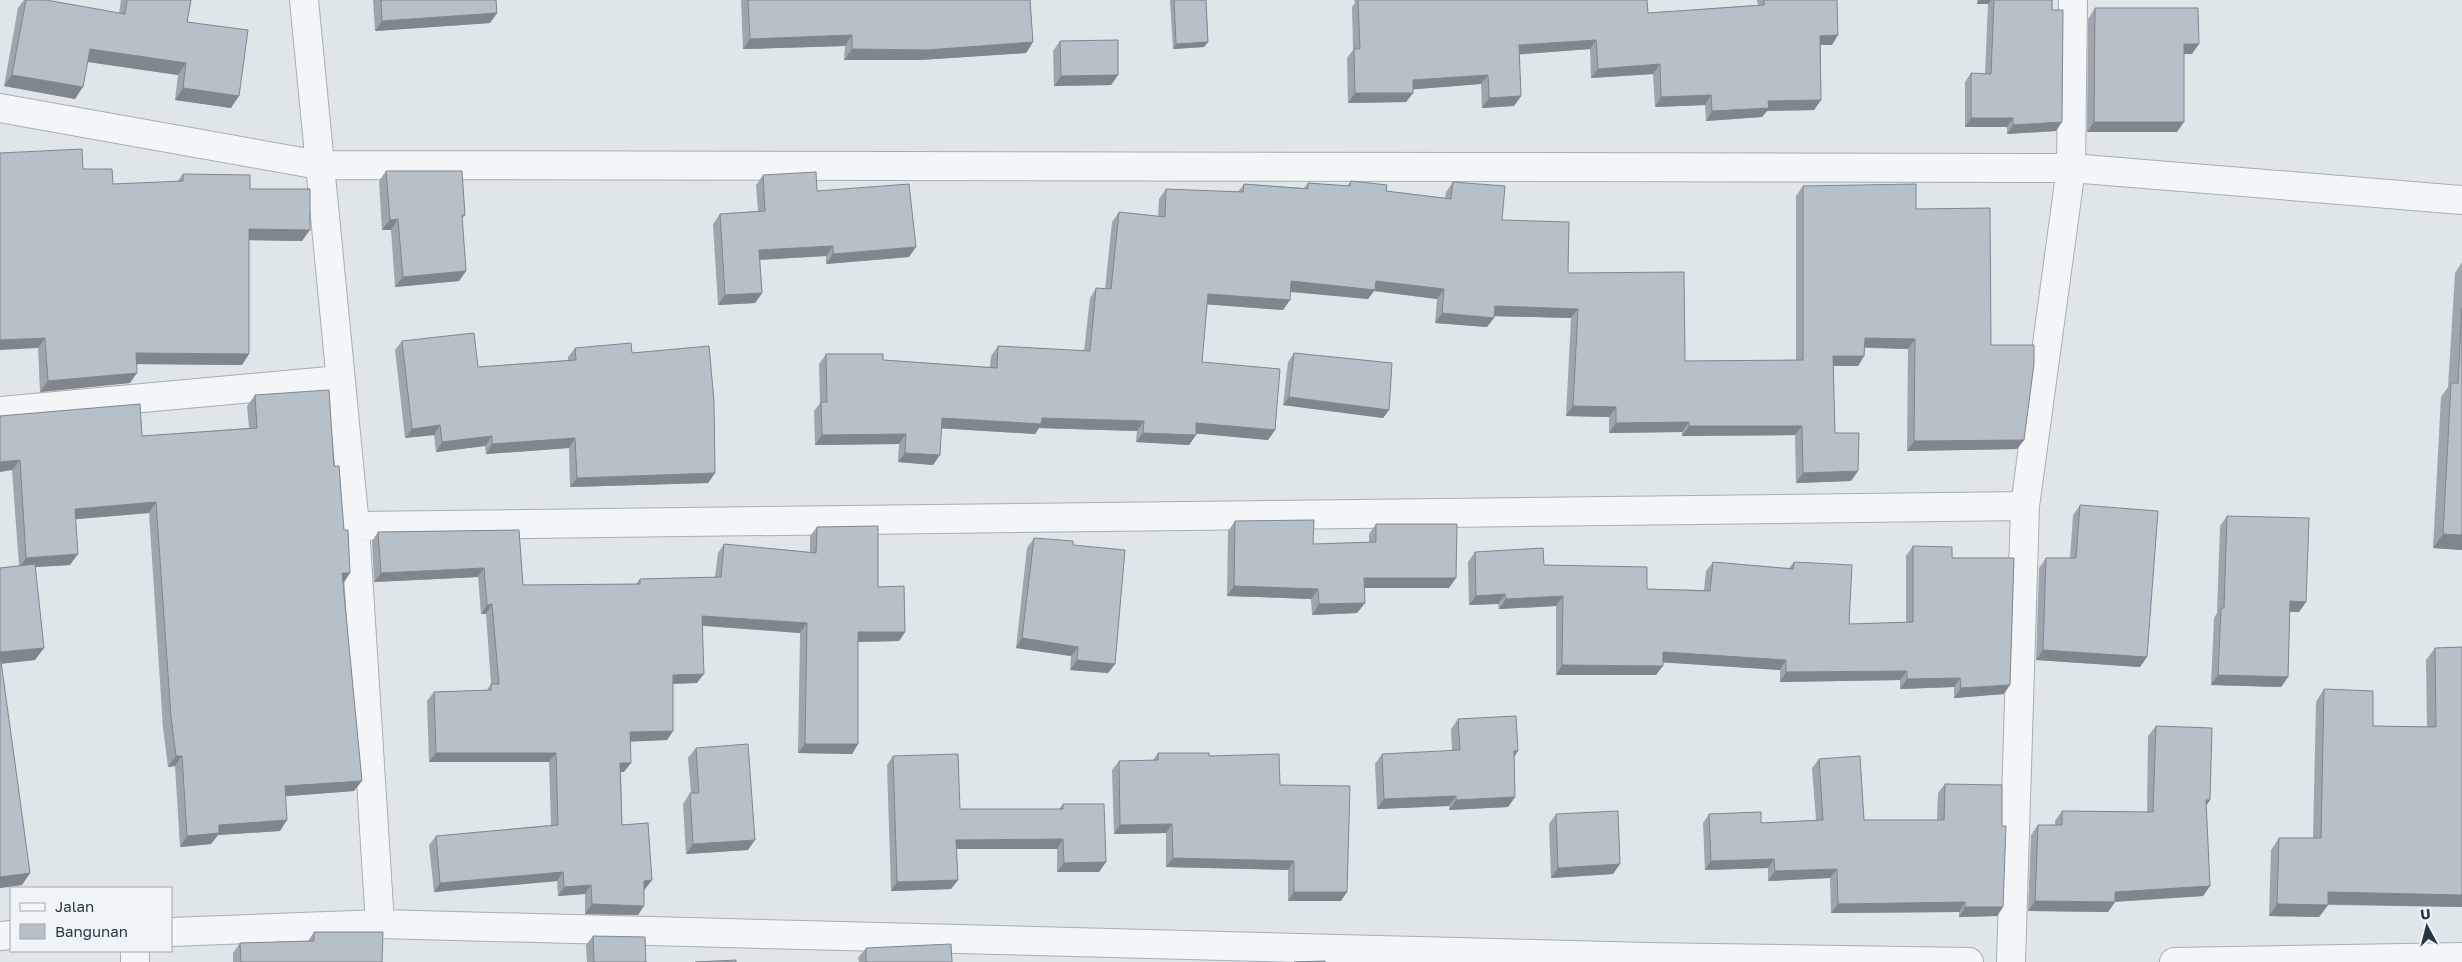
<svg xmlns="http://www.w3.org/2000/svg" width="2462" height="962" viewBox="0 0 2462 962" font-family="'Golos Text',sans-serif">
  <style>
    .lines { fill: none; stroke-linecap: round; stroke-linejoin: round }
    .minor-casing { stroke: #a4aeb5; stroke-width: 30 }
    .minor { stroke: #f3f6f8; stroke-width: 28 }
    .wall { fill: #9da5ad }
    .shaded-wall { fill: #7f868d }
    .building { fill: #b6c0c9; stroke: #7f868d }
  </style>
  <rect width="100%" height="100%" fill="#dfe6ea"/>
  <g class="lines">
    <!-- minor casing -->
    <g class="minor-casing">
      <path id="minor" d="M304 0 355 526 380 924
        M0 108 319 165 2071 168 2462 200
        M0 411 340 380
        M355 526 2025 506
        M171 932 380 924 1647 957 1969 962
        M0 936 11 935
        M135 951V962
        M2011 962 2025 506 2071 168 2073 0
        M2174 962 2462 957"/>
    </g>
    <!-- minor -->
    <use href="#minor" class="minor"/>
  </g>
  <!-- wall -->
  <path class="wall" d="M24 0H46L119 13 121 0H191L187 22 231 108 175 100 178 75 87 62 75 99 4 86 18 8Z
    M373 0H496L497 13 490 23 375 31Z
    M741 0H1030L1033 42 1026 53 920 60H844L845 46 743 49Z
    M1170 0H1206L1208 42 1204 47 1173 49Z
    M1354 0H1647L1648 13 1758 5 1757 0H1837L1832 45H1821V100L1814 110 1767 111 1762 117 1706 121 1705 105 1655 107 1653 74 1591 78 1590 49 1519 54 1521 96 1514 106 1482 108 1481 84 1413 89V93L1406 102 1348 103 1347 58 1353 50 1352 7 1355 3Z
    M1977 0H2052L2056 131 2007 134V127H1965V82L1971 73 1985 74 1988 4H1977Z
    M2095 8 2192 54H2184L2177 132H2087L2088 19Z
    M1060 41 1118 75 1111 85 1054 86 1053 51Z
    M83 169 113 184 177 182 183 174 250 189 302 241 249 240 242 365 137 364 130 383 40 392 38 348Z
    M386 171 465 215 462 219 466 271 459 281 395 287 391 230H382L379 181Z
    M763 175 817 191 909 257 826 264V256L760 260 762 293 755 303 718 305 713 224 720 214 758 211 756 185Z
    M1351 181 1386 191 1445 198 1446 192 1453 182 1502 220 1568 273 1685 361 1796 360V196L1803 186 1916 209 1991 345 2024 440 2017 449 1907 451 1908 349 1865 348 1864 356 1858 366H1833L1835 433 1851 481 1796 483 1795 435 1682 436V432L1609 433V417L1566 416 1571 318 1494 316 1487 327 1435 323 1437 299 1374 291 1368 299 1290 292V300L1283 310 1207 304 1202 362 1275 430 1268 440 1196 433V435L1189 445 1136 442 1137 431 1039 428 1035 434 941 428 933 465 898 462 899 444 815 445 814 411 820 403 819 364 826 354 883 360 990 367 991 356 998 346 1084 351 1090 298 1096 288 1105 289 1112 222 1119 212 1158 216 1159 199 1166 189 1238 192 1244 184 1304 188 1308 183 1347 186Z
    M2462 262V550L2433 548 2441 397 2448 387 2455 273Z
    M402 341 478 367 568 360V357L575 348 632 353 715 473 708 483 570 487 569 448 486 454 485 446 436 452 434 435 405 438 395 350Z
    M1294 353 1389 410 1383 418 1283 405 1288 362Z
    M255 395 334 466 343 583 354 791 285 796 280 831 218 835 211 844 180 847 175 766 168 767 163 728 149 513 75 519 70 565 35 567V660L1 663 30 873 22 885 0 888V568L19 566 12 470 0 416 142 436 249 428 247 406Z
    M2080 505 2140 667 2036 660 2039 568 2046 558H2070L2073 515Z
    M2227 516 2306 602 2299 612H2290L2288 677 2281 687 2211 685 2214 618 2217 613 2220 526Z
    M1235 521 1313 544 1369 542V534L1376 524 1449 588H1364L1365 603 1357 613 1312 615 1311 599 1227 596 1228 531Z
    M817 527 878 587 905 632 899 641 858 642V744L852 754 798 753 800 633 703 626 697 683 673 684V731L667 740 630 741 624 772H621L622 825 652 880 645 889 644 890 638 915 585 914V894L558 896 557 881 434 892 429 845 436 836 551 825 549 762H429L427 701 434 692 487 690 491 684 486 614H481L478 577 374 582 372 541 378 532 519 530 523 585 636 584 640 579 715 577 718 553 724 544 810 552V536Z
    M1034 538 1073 545 1115 664 1108 673 1070 670 1071 656 1016 648 1027 548Z
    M1913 546 1952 558 2004 694 1954 698V687L1900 689V680L1780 682V670L1663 662 1656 675H1556V606L1499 609 1498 604 1469 605 1468 562 1475 552 1544 565 1647 589 1704 590 1706 571 1713 562 1789 568 1794 562 1849 624 1906 622V556Z
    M2462 647V907L2328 905 2319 917 2269 916 2271 850 2279 838H2313L2316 702 2324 689 2373 726 2427 727 2426 660 2435 648Z
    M1458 719 1518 751 1514 757 1515 797 1508 807 1449 810V806L1377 809 1375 764 1382 754 1452 751 1451 729Z
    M2156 726 2210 800 2206 805 2210 886 2203 896 2115 902 2108 912 2028 911 2031 835 2038 825H2055V821L2062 811 2147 812 2148 736Z
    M696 748 748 850 686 854 683 804 690 793H691L688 758Z
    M1158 753 1209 756 1280 785 1341 901H1288V870L1166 867V833L1114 834 1112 770 1119 761 1153 760Z
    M893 756 960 809H1059L1063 804 1106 862 1099 872H1057V849H956L958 880 951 889 891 891 887 765Z
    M1819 759 1864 820H1937L1938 793 1945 784 2002 826 2003 907 1997 916 1959 917V912L1831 913 1830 878 1768 881V868L1705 870 1703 823 1709 814 1761 823 1816 820 1812 768Z
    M1556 814 1613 874 1551 878 1549 824Z
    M314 932 382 962H233V953L240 943 308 941Z
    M593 936 646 962H587L586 945Z
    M866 948 952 962H859L858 958Z"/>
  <!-- shaded-wall -->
  <path class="shaded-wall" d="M1979 0H1991L1988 4H1977Z
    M497 13 490 23 375 31 382 21Z
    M852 35 845 46 743 49 750 39Z
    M1838 35 1832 45H1814L1820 36Z
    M1596 40 1590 49 1512 55 1519 45Z
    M1033 42 1026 53 920 60H844L852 49Z
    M1208 42 1204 47 1173 49 1176 44Z
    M2184 44H2199L2192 54H2177Z
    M90 49 186 63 178 75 82 61Z
    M1660 64 1653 74 1591 78 1598 69Z
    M12 75 83 87 75 99 4 86Z
    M1118 75 1111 85 1054 86 1061 76Z
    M1488 75 1481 84 1406 90 1413 80Z
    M183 88 239 96 231 108 175 100Z
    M1355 93H1413L1406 102 1348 103Z
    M1711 95 1705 105 1655 107 1661 97Z
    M1521 96 1514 106 1482 108 1489 98Z
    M1821 100 1814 110 1767 111 1762 117 1706 121 1712 111 1768 101Z
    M1971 118H2013L2007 127H1965Z
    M2062 122 2056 131 2007 134 2013 125Z
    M2094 122H2184L2177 132H2087Z
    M398 219 391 230H382L390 220Z
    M249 229 310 230 302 241 242 240Z
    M833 246 826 256 752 260 759 250Z
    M916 247 909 257 826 264 833 254Z
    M466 271 459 281 395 287 403 277Z
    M1291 281H1376L1444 289 1437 299 1374 291 1368 299 1284 291Z
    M762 293 755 303 718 305 725 295Z
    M1208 294 1290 300 1283 310 1201 304Z
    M1495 306 1578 309 1571 318 1488 316Z
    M1442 313 1494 318 1487 327 1435 323Z
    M45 338 38 348 0 350V340Z
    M1865 338 1915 339 1908 349 1859 347Z
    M136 353 249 354 242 365 128 364Z
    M1833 356H1864L1858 366H1826Z
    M137 373 130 383 40 392 48 381Z
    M1289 397 1389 410 1383 418 1283 405Z
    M1573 406 1616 407 1609 417 1566 416Z
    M942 418H1042L1144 421 1137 431 1039 428 1035 434 935 428Z
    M1689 422 1682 432 1609 433 1616 423Z
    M1196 423 1275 430 1268 440 1189 433Z
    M440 425 434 435 405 438 412 429Z
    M1689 426H1802L1795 435 1682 436Z
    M1143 433 1196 435 1189 445 1136 442Z
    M906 434 899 444 815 445 822 435Z
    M492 436 485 446 436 452 442 442Z
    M575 438 569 448 486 454 492 444Z
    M2024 440 2017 449 1907 451 1914 441Z
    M905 453 940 455 933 465 898 462Z
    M20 460 12 470 0 472V462Z
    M1858 471 1851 481 1796 483 1803 473Z
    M715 473 708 483 570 487 577 478Z
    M156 502 149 513 67 520 75 509Z
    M2443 534 2462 535V550L2433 548Z
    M78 554 70 565 19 568 26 558Z
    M484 568 478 577 374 582 381 573Z
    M342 573H350L343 584Z
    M1364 578H1456L1449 588H1357Z
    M1234 586 1318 589 1311 599 1227 596Z
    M1505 594 1498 604 1469 605 1476 596Z
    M1563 596 1556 606 1499 609 1506 599Z
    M2290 601 2306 602 2299 612 2283 611Z
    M1365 603 1357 613 1312 615 1319 604Z
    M492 604 486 614H481L487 605Z
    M702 616 807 623 800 633 696 625Z
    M858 632H905L899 641 851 642Z
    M1022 638 1078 647 1071 656 1016 648Z
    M44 648 35 660 0 664V652Z
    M2043 650 2147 657 2140 667 2036 660Z
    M1663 652 1786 660 1780 670 1656 662Z
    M1077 660 1115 664 1108 673 1070 670Z
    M1562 665 1663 666 1656 675H1556Z
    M1907 671 1900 680 1780 682 1786 672Z
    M704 674 697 683 666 684 673 675Z
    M2218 675 2288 677 2281 687 2211 685Z
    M1960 678 1954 687 1900 689 1907 679Z
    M2010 685 2004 694 1954 698 1961 688Z
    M673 731 667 740 624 742 630 732Z
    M805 744H858L852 754 798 753Z
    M1514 751H1518L1511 761Z
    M436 753H556L549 762H429Z
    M176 756H182L175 766 168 767Z
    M620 763H631L624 772H614Z
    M362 781 354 791 277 797 285 786Z
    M1456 796 1449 806 1377 809 1384 799Z
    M1515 797 1508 807 1449 810 1456 800Z
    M2206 800H2210L2203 810Z
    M287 820 280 831 218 835 211 844 180 847 187 836 219 825Z
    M1172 824 1166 833 1114 834 1120 825Z
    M1063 839 1057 849H949L956 840Z
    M755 840 748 850 686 854 693 844Z
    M1173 858 1294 861 1288 870 1166 867Z
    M1774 859 1768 868 1705 870 1711 861Z
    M1106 862 1099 872H1057L1064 863Z
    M1620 864 1613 874 1551 878 1558 868Z
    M1837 869 1830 878 1768 881 1775 871Z
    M563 872 557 881 434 892 440 883Z
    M30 873 22 885 0 888V877Z
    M652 880 645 889 637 890 644 881Z
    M958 880 951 889 891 891 897 882Z
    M591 885 585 894 558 896 564 887Z
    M2210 886 2203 896 2109 902H2115L2108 912 2028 911 2035 901 2115 892Z
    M1294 892H1347L1341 901H1288Z
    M2328 892 2462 895V907L2320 904Z
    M1965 902 1959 912 1831 913 1838 904Z
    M592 904 644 906 638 915 585 914Z
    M2277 904 2328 905 2319 917 2269 916Z
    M1965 907H2003L1997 916 1959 917Z"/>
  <!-- building -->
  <path class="building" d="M26 0H46L125 14 127 0H191L187 22 248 30 239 96 183 88 186 63 90 49 83 87 12 75Z
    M381 0H496L497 13 382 21Z
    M748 0H1030L1033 42 927 50 852 49V35L750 39Z
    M1174 0H1206L1208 42 1176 44Z
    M1358 0H1647L1648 13 1764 5V0H1837L1838 35 1820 36 1821 100 1768 101 1769 108 1712 111 1711 95 1661 97 1660 64 1598 69 1596 40 1519 45 1521 96 1489 98 1488 75 1413 80V93H1355L1354 49H1360Z
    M1994 0H2052V10H2063L2062 122 2013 125V118H1971V73L1991 74Z
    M2095 8H2198L2199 44H2184V122H2094Z
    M1118 40V75L1061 76 1060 41Z
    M82 149 83 169H112L113 184 183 181V174L250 175V189H310V230L249 229V354L136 353 137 373 48 381 45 338 0 340V153Z
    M386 171H462L465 215H462L466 271 403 277 398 219 390 220Z
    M816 172 817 191 909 184 916 247 833 254V246L759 250 762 293 725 295 720 214 765 211 763 175Z
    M1351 181 1387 185 1386 191 1451 199 1453 182 1505 186 1502 220 1569 222 1568 273 1684 272 1685 361 1803 360V186L1916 184V209L1990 208 1991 345H2034V364L2024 440 1914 441 1915 339 1865 338 1864 356H1833L1835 433H1859L1858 471 1803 473 1802 426H1689V422L1616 423V407L1573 406 1578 309 1495 306 1494 318 1442 313 1444 289 1376 281 1375 290 1291 281 1290 300 1208 294 1202 362 1280 369 1275 430 1196 423V435L1143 433 1144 421 1042 418 1041 424 942 418 940 455 905 453 906 434 822 435 821 402H827L826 354H883V360L997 368 998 346 1090 351 1096 288 1111 289 1119 212 1165 217 1166 189 1243 192 1244 184 1308 189V183L1350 186Z
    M2462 308V535L2443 534 2451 383H2458Z
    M474 333 478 367 576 360 575 348 631 343 632 353 709 346 714 401 715 473 577 478 575 438 492 444V436L442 442 440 425 412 429 402 341Z
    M1294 353 1392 363 1389 410 1289 397Z
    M329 390 334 466H339L344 530H348L350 573H342L362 781 285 786 287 820 219 825V833L187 836 182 756H176L171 717 156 502 75 509 78 554 26 558 20 460 0 462V416L140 404 142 436 257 428 255 395Z
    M2080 505 2158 511 2147 657 2043 650 2046 558H2076Z
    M2227 516 2309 518 2306 602 2290 601 2288 677 2218 675 2221 608H2224Z
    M1314 520 1313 544 1376 542V524H1457L1456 578H1364L1365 603 1319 604 1318 589 1234 586 1235 521Z
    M878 526V587L904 586 905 632H858V744H805L807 623 702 616 704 674 673 675V731L630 732 631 763H620L622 825 648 823 652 880 644 881V906L592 904 591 885 564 887 563 872 440 883 436 836 558 825 556 753H436L434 692 491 690V684H499L492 604 487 605 484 568 381 573 378 532 519 530 523 585 640 584V579L721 577 724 544 816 553 817 527Z
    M1034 538 1073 541V545L1125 550 1115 664 1077 660 1078 647 1022 638Z
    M1913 546 1952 547V558H2014L2010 685 1961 688 1960 678 1907 679V671L1786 672V660L1663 652V666L1562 665 1563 596 1506 599 1505 594 1476 596 1475 552 1543 548 1544 565 1647 567V589L1710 591 1713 562 1793 569 1794 562 1852 565 1849 624 1913 622Z
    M35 564 44 648 0 652V568Z
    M2462 647V895L2328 892V905L2277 904 2279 838H2321L2324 689 2373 691V726L2436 727 2435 648Z
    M0 654 30 873 0 877Z
    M1516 716 1518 751H1514L1515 797 1456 800V796L1384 799 1382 754 1460 750 1458 719Z
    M2156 726 2212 728 2210 800H2206L2210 886 2115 892V902L2035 901 2038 825H2062V811L2153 812Z
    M748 744 755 840 693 844 690 793H699L696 748Z
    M1158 753H1209V756L1279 754 1280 785 1350 786 1347 892H1294V861L1173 858 1172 824 1120 825 1119 761 1158 760Z
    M958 754 960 809H1063V804H1104L1106 862 1064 863 1063 839 956 840 958 880 897 882 893 756Z
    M1860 756 1864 820H1944L1945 784 2002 785V826H2006L2003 907H1965V902L1838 904 1837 869 1775 871 1774 859 1711 861 1709 814 1761 812V823L1823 820 1819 759Z
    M1618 811 1620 864 1558 868 1556 814Z
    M314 932H383L382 962H241L240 943 314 941Z
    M593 936 645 937 646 962H594Z
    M951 944 952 962H866V948Z
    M736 960V962H695Z
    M1325 961V962H1294Z"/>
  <!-- legend -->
  <rect x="10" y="887" width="162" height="65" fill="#eff4f7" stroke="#9fa8af"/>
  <rect x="20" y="903" width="25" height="8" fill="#f3f6f8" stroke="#9fa8af"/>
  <text x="55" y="912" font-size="15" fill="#263644">Jalan</text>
  <rect x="20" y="924" width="25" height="15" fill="#b6c0c9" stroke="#9fa8af"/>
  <text x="55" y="937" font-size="15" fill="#263644">Bangunan</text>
  <!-- north arrow -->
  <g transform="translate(2427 927) rotate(353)" stroke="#eff4f7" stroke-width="4" paint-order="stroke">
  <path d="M0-4L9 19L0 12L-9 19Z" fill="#263644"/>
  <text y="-8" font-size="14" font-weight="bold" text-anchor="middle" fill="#263644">U</text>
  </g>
</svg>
